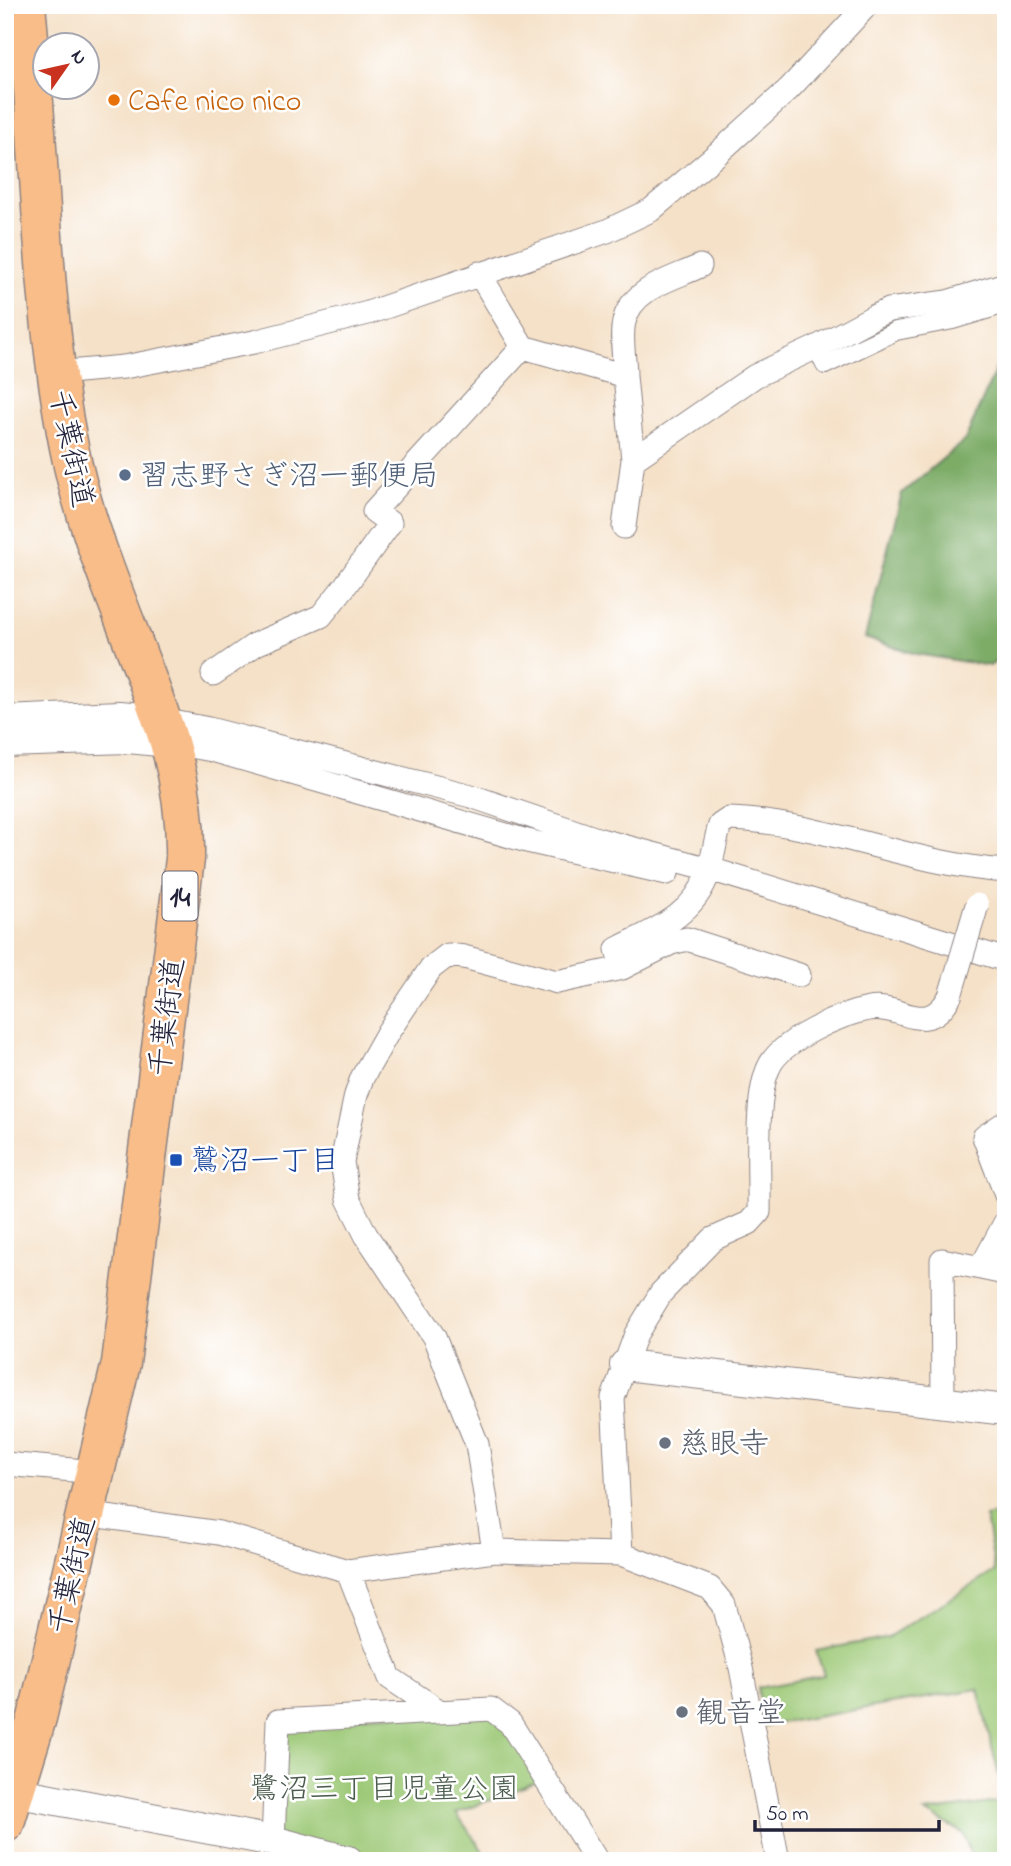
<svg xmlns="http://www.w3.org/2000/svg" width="1011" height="1866" viewBox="0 0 1011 1866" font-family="'Indie Flower','Klee One',sans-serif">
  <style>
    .green { fill: #9bc875; stroke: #5e7558; stroke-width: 2 }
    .forest { fill: #7cac66; stroke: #4f6750; stroke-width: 2 }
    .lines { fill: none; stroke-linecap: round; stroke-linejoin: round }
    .pedestrian-casing { stroke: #8c8282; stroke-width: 20 }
    .minor-casing { stroke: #8c8282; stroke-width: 25 }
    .tertiary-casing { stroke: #8c8282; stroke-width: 32 }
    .trunk-casing { stroke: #8c8282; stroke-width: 41 }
    .pedestrian { stroke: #fff; stroke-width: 18 }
    .minor { stroke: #fff; stroke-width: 23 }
    .tertiary { stroke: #fff; stroke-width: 30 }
    .trunk { stroke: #f8bd89; stroke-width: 38 }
    .minor-bridge-casing { stroke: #8c8282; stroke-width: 25; stroke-linecap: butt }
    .minor-bridge { stroke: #fff; stroke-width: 23 }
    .food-dot { fill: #e8710a; stroke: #fff; stroke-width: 2.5 }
    .service-dot { fill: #5c6f8a; stroke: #fff; stroke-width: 2.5 }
    .transit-dot { fill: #1a4fb4; stroke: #fff; stroke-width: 2.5 }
    .worship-dot { fill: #6b7280; stroke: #fff; stroke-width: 2.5 }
    .labels { text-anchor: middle; stroke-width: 5; stroke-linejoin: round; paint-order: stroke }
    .shield { fill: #fff; stroke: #646476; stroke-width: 2 }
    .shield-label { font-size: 28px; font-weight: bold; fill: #22223b }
    .food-label { font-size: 30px; fill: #c56008; stroke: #fff; text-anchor: start }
    .street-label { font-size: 30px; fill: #22223b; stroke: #fff }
    .service-label { font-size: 30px; fill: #4e5e75; stroke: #fff; text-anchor: start }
    .transit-label { font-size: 30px; fill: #164399; stroke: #fff; text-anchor: start }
    .worship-label { font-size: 30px; fill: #5b616d; stroke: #fff; text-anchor: start }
    .park-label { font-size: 30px; fill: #4c5c4f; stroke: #fff }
  </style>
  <rect width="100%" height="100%" fill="#fff"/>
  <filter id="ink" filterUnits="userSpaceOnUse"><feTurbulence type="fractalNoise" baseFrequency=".0143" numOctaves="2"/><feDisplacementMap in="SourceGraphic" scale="14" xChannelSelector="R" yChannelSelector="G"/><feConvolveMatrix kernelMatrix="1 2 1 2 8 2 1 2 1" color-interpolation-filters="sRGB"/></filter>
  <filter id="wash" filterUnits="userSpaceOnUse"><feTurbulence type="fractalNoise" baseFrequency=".00686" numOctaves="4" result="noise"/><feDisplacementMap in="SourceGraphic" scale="28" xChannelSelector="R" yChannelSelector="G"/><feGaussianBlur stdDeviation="1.57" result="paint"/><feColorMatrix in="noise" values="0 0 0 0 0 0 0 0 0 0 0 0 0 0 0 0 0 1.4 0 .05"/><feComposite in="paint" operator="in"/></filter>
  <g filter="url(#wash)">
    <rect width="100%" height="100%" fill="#f5e1c8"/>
    <!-- green -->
    <path class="green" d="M1006 1511V1861H973L963 1833 925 1812 1005 1801 978 1689 763 1726 758 1688 824 1675 816 1651 888 1637 995 1571 986 1517Z
      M491 1709 544 1779 456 1813 490 1861H348L273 1841 278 1721Z"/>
    <!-- forest -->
    <path class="forest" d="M1006 322V654L990 666 916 654 865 638 902 493 965 440 1003 353Z"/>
  </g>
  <g filter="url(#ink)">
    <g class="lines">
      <!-- pedestrian casing -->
      <g class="pedestrian-casing">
        <path id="pedestrian" d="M817 347 825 365 896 331 953 320 1006 304"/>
      </g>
      <!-- minor casing -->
      <g class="minor-casing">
        <path id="minor" d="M479 273 523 347 625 376 633 460 624 527
          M57 373 124 367 254 342 368 313 607 231 651 210 716 155 789 89 867 5
          M625 376C625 360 620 338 624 322 631 288 673 279 700 266
          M633 460 755 376 817 347 875 316 889 310 947 302 1006 284
          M213 674 256 644 321 616 345 586 390 523 374 511 523 347
          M162 720 209 729 471 796 597 839 710 869 1006 960
          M169 742 212 750 527 841 667 873
          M622 968 617 949C654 930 693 917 708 874 713 858 715 841 720 825L729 819C823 822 912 865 1006 871
          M1006 1122 984 1137 1006 1195
          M981 1268 1006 1221
          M943 1401 942 1260 1000 1272 1006 1276
          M5 1464 96 1472
          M85 1514 219 1533 348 1571 390 1678 439 1711
          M494 1551 477 1444 434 1337 366 1235 348 1199 342 1162 356 1095 362 1078 388 1032 431 968 448 955 464 957 557 982 622 968 671 943 687 939 799 975
          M621 1554 613 1398 636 1334 661 1293 713 1239 749 1223 759 1212C760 1175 754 1098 769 1067 781 1040 841 1014 869 1009 900 1003 927 1039 950 996
          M348 1571 494 1551 621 1554 710 1588 724 1605 741 1668 778 1861
          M273 1841 278 1721 491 1709 510 1723 597 1861"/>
      </g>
      <!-- tertiary casing -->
      <g class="tertiary-casing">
        <path id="tertiary" d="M5 721 120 716 162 720
          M5 742 128 738 169 742
          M625 1365 1006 1410
          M14 1792 273 1841 348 1861"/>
      </g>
      <!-- trunk casing -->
      <g class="trunk-casing">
        <path id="trunk" d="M5 1823 37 1718 121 1363 185 859C186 819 180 780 169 742 138 643 89 549 69 447 40 302 41 152 26 5"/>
      </g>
      <!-- pedestrian -->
      <use href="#pedestrian" class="pedestrian"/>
      <!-- minor -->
      <use href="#minor" class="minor"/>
      <!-- tertiary -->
      <use href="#tertiary" class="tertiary"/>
      <!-- trunk -->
      <use href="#trunk" class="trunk"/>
      <!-- minor-bridge casing -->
      <g class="minor-bridge-casing">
        <path id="minor-bridge" d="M950 996 977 905"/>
      </g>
      <!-- minor-bridge -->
      <use href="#minor-bridge" class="minor-bridge"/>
    </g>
  </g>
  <!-- markers -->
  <circle class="food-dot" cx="114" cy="100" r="7"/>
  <circle class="service-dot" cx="125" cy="475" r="7"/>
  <rect class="transit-dot" x="169" y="1153" width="14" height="14" rx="3.5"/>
  <g class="worship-dot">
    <circle cx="665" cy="1443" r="7"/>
    <circle cx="682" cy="1712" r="7"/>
  </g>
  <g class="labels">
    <!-- shield labels -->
    <rect class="shield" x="162.5" y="871.5" width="35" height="49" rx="5"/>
    <g class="shield-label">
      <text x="180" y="906">14</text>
    </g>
    <!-- food labels -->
    <g class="food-label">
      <text x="128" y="110">Cafe nico nico</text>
    </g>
    <!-- street labels -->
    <g class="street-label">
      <text transform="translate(72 448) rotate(78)" y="10">千葉街道</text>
      <text transform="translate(166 1017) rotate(-83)" y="10">千葉街道</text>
      <text transform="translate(71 1575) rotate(-77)" y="10">千葉街道</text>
    </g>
    <!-- service labels -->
    <g class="service-label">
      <text x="139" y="485">習志野さぎ沼一郵便局</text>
    </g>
    <!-- transit labels -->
    <g class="transit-label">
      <text x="190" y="1170">鷲沼一丁目</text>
    </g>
    <!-- worship labels -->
    <g class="worship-label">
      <text x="679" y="1453">慈眼寺</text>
      <text x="696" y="1722">観音堂</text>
    </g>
    <!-- park labels -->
    <g class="park-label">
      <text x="384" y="1798">鷺沼三丁目児童公園</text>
    </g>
  </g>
  <!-- margin -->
  <rect width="1011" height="1866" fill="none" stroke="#fff" stroke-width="28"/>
  <!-- north arrow -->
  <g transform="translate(66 66) rotate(56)"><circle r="33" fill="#ffffff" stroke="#a7a7b1" stroke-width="2"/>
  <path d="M0-5L12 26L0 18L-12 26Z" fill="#c8321e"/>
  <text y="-10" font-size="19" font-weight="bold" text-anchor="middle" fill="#22223b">N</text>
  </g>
  <!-- scale -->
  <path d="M755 1820v10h184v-10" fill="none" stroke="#22223b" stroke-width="3.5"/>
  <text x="766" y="1820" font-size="21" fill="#22223b" stroke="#ffffff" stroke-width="5" paint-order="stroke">50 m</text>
</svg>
